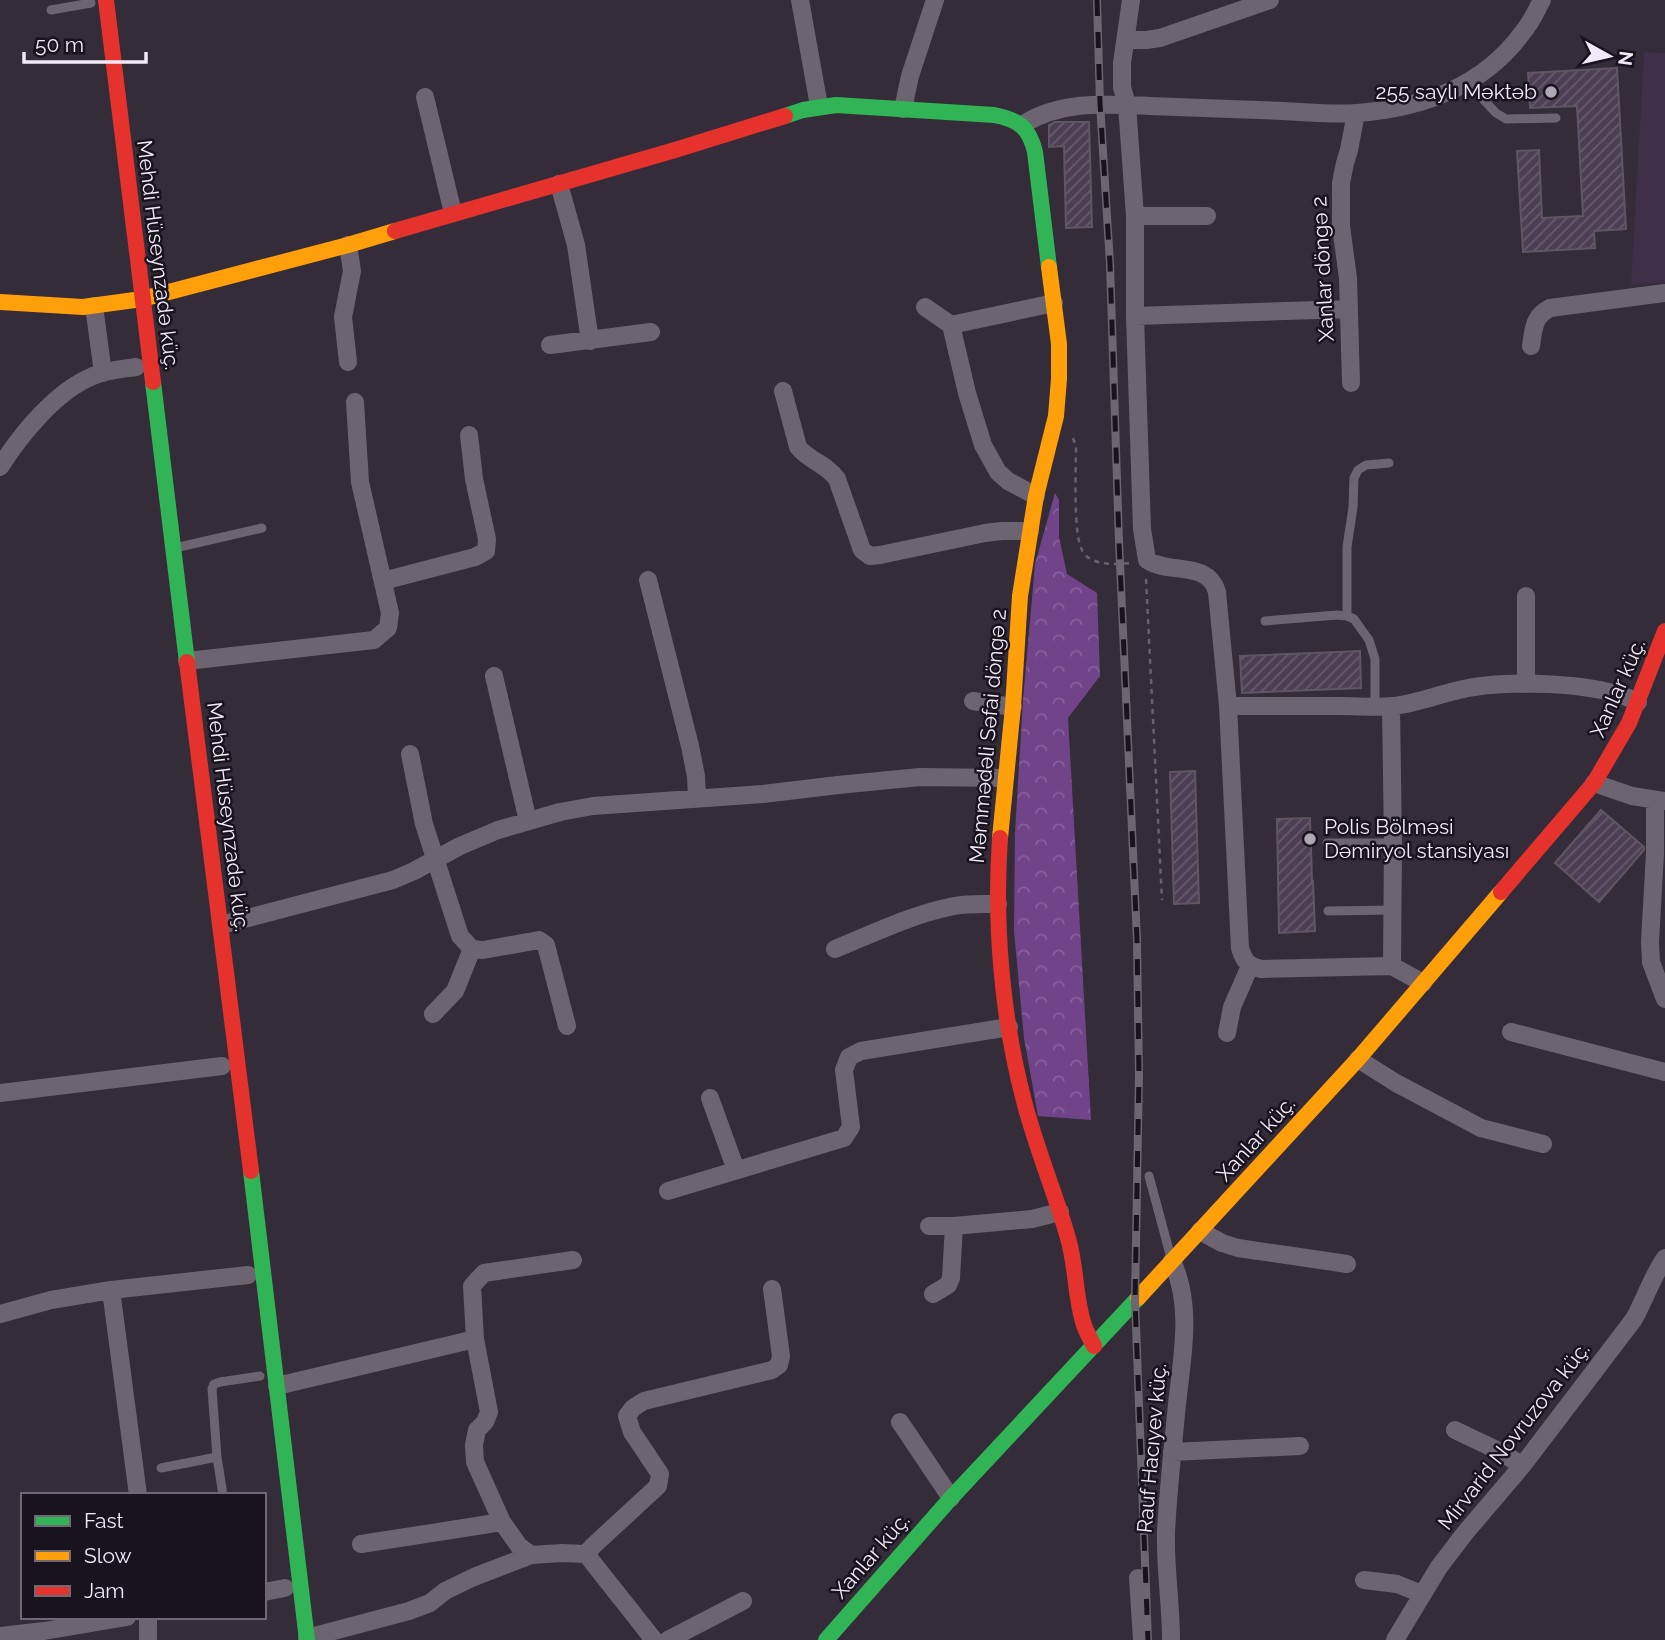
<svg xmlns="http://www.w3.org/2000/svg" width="1665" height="1640" viewBox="0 0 1665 1640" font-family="Raleway,sans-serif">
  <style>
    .built { fill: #3f2f48 }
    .forest { fill: url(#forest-crowns) }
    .building { fill: url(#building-hatch); stroke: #5e5762; stroke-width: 2 }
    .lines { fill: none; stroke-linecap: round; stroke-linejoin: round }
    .path { stroke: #69626d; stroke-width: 2.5; stroke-dasharray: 5 5; stroke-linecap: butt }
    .lane { stroke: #6c6571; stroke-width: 9 }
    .street { stroke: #6c6571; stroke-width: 18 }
    .fast { stroke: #30b455; stroke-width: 16 }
    .slow { stroke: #ff9f0a; stroke-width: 16 }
    .jam { stroke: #e5322d; stroke-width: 16 }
    .rail-casing { stroke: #6c6670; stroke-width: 8 }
    .rail { stroke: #19131d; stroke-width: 5; stroke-dasharray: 16; stroke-linecap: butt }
    .poi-dot { fill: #b0a7b5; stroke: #19131d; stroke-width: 2.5 }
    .labels { text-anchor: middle; stroke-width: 5; stroke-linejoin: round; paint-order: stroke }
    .poi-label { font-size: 21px; fill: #f2e9f8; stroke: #19131d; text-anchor: end }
    .street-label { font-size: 21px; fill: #f2e9f8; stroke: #19131d }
  </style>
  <defs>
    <pattern id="forest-crowns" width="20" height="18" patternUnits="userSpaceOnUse" patternTransform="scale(1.75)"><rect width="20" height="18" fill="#714489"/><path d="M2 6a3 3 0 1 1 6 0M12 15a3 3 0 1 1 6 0" fill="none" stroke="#865f9a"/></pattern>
    <pattern id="building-hatch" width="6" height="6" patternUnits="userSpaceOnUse" patternTransform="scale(1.75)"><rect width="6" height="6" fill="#4c3f53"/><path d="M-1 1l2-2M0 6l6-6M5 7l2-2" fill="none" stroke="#665b6c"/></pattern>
  </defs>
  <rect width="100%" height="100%" fill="#342c38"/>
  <!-- built -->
  <path class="built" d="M1644 52 1665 53V282L1631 285Z"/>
  <!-- forest -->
  <path class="forest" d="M1055 493 1059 500V537L1067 574 1097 593 1100 676 1068 718 1091 1120 1038 1116 1024 1038 1014 931 1015 833 1023 700 1035 564Z"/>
  <!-- building -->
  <path class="building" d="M1617 68 1626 229 1594 231 1595 248 1523 252 1517 151 1539 150 1542 218 1583 216 1577 106 1530 108 1528 73Z
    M1055 122H1089L1092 227 1066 228 1064 146 1049 147V125Z
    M1360 651 1361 688 1242 693 1240 656Z
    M1195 771 1199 903 1174 904 1170 772Z
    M1601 810 1644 847V850L1599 902 1555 863Z
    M1310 818 1312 881H1313L1315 931 1279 933 1277 819Z"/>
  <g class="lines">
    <!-- path -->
    <path class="path" d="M1073 438 1076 447C1076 468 1073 534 1082 550 1083 553 1087 557 1089 558 1102 566 1117 564 1132 563
      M1146 579 1162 900"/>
    <!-- lane -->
    <path class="lane" d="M51 10 91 3
      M1468 83 1496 113 1506 119 1556 118
      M175 548 262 528
      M1347 616V547L1353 507 1354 478 1358 470 1366 465 1389 463
      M1265 621 1337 615 1347 616 1354 619 1369 640 1375 659V706
      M1327 843H1393
      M1328 911 1393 910
      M1149 1176 1171 1258
      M161 1468 217 1457
      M223 1495 217 1457 212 1389 214 1384 220 1382 260 1376"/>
    <!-- street -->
    <path class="street" d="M800 0 819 106
      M1131 0 1122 63V87L1127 105 1135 216V316L1142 529 1147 560C1170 575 1208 560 1217 592L1228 706 1240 948C1244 961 1248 966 1261 969L1392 966 1423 983
      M1126 40H1146L1160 38 1270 0
      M425 97 453 213
      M903 109 910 76 935 0
      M1022 125C1061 100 1106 104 1150 106 1194 108 1239 109 1283 111 1307 112 1333 115 1357 113 1423 108 1483 87 1523 32 1531 23 1536 11 1542 0
      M559 184 576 245 590 341
      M1135 216H1207
      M94 306 103 373
      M925 307 951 325
      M1135 316 1349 309
      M550 345 651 332
      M1531 346C1534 328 1533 317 1550 308L1665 293
      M348 362 343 317 352 271 348 245
      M1351 383 1348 278 1341 226V183L1345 163 1349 150 1356 113
      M783 391 798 447C809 461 827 464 837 479L862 550 870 556 880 555 985 533 1002 531H1030
      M0 467C21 434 56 391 93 376 106 370 122 369 136 367
      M1036 496 1008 481 998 472 983 445 967 393 951 325 1054 303
      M648 580 690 746 696 776 697 799
      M383 581 475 557 486 551 487 539 474 479 469 435
      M1526 596V684
      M187 661 374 640 388 628 390 613 360 482 355 402
      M494 676 528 821
      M973 701 1013 707
      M1228 706C1265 706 1302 706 1340 706 1357 706 1376 708 1393 706 1414 704 1434 696 1455 691 1501 679 1596 681 1638 702
      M1391 707 1393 843 1392 966
      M410 754 424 824 460 936 472 949 483 950 539 940 546 945 567 1026
      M1594 783 1632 796 1664 801
      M1655 800V853L1650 942 1651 962 1665 999
      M221 925 393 880 414 871 460 846 498 830 560 812 593 806 763 794 838 785 920 777 1005 778
      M835 949C874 933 913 914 954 906 969 903 983 904 998 904
      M433 1014 455 991 472 949
      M1511 1032 1665 1072
      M1227 1033 1232 1007 1250 966
      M1358 1059 1396 1083 1481 1128 1543 1144
      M0 1093 222 1066
      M710 1098 736 1170
      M668 1191 844 1138 851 1127 844 1070 849 1057 861 1051 1009 1027
      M929 1226H954L1032 1219 1060 1212
      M1200 1231 1222 1243 1238 1248 1347 1264
      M573 1260 484 1273 472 1286 475 1339 489 1412 485 1422 477 1430 474 1445 475 1462 502 1522 519 1546 531 1555 562 1553 586 1554
      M111 1290 138 1495
      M933 1294 948 1285 951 1278 954 1226
      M0 1314 51 1300 111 1290 248 1275
      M277 1386 475 1339
      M900 1422 951 1498
      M1455 1430 1503 1453 1522 1466
      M1172 1452 1300 1446
      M361 1544 502 1522
      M1138 1578 1142 1640
      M1364 1580 1397 1584 1422 1594
      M264 1592 285 1588
      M0 1636 44 1631 127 1617
      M307 1638 409 1611 430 1603 445 1591 474 1577 531 1555
      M148 1640V1617
      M654 1640 586 1554 593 1546 658 1486 660 1474 632 1432 627 1416 633 1408 644 1401 772 1370 779 1365 781 1356 772 1289
      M668 1640 743 1601
      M1171 1640C1171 1604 1165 1568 1166 1533 1168 1490 1173 1447 1177 1404 1182 1357 1193 1306 1172 1261
      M1395 1640 1439 1567 1465 1533 1522 1466 1634 1319C1645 1299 1652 1277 1665 1258"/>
    <!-- fast -->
    <path class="fast" d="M785 116 803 110 836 105 994 115C1019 120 1029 127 1035 152L1049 267
      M153 382 187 662
      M251 1171 307 1640
      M826 1640 951 1498 1138 1298"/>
    <!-- slow -->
    <path class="slow" d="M0 302 83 307 142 299 348 245 395 231
      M1000 838 1013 707 1020 596 1036 496 1056 416 1059 379V344L1049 267
      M1138 1298 1358 1059 1501 892"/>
    <!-- jam -->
    <path class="jam" d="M106 0 153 382
      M395 231 675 150 785 116
      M187 662 251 1171
      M1000 838C994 924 1002 1018 1024 1101 1036 1148 1055 1192 1068 1238 1076 1265 1075 1295 1083 1322 1085 1330 1090 1338 1094 1346
      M1501 892 1594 783 1629 723 1665 631"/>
    <!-- rail casing -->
    <g class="rail-casing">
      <path id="rail" d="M1097 0 1100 103 1110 264 1119 542 1137 940 1139 1075 1135 1300 1148 1640"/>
    </g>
    <!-- rail -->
    <use href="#rail" class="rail"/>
  </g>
  <!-- markers -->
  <g class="poi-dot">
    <circle cx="1551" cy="92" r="7"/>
    <circle cx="1310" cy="839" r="7"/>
  </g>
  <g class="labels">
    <!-- poi labels -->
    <g class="poi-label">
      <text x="1537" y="99">255 saylı Məktəb</text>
      <text x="1324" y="834" text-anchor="start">Polis Bölməsi<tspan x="1324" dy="24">Dəmiryol stansiyası</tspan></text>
    </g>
    <!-- street labels -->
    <g class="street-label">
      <text transform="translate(158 255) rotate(83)" y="7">Mehdi Hüseynzadə küç.</text>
      <text transform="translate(1323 269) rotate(-93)" y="7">Xanlar döngə 2</text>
      <text transform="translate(1618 688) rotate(-66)" y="7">Xanlar küç.</text>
      <text transform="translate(988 736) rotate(-85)" y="7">Məmmədəli Səfai döngə 2</text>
      <text transform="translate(228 817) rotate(83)" y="7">Mehdi Hüseynzadə küç.</text>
      <text transform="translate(1256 1139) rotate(-48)" y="7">Xanlar küç.</text>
      <text transform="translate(1514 1436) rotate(-52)" y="7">Mirvarid Novruzova küç.</text>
      <text transform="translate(1152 1448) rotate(-85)" y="7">Rauf Hacıyev küç.</text>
      <text transform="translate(871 1556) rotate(-49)" y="7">Xanlar küç.</text>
    </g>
  </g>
  <!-- legend -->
  <rect x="21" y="1493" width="245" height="126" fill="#19131d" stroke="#706975" stroke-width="2"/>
  <rect x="35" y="1516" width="35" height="10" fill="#30b455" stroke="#706975" stroke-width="2"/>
  <text x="84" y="1528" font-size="21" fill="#f2e9f8">Fast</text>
  <rect x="35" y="1551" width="35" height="10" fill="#ff9f0a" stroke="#706975" stroke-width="2"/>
  <text x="84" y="1563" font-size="21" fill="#f2e9f8">Slow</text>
  <rect x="35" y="1586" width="35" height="10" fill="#e5322d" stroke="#706975" stroke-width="2"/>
  <text x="84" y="1598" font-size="21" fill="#f2e9f8">Jam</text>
  <!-- north arrow -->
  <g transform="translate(1609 56) rotate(98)" stroke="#19131d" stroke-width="5" paint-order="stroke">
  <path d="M0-5L12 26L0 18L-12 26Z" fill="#f2e9f8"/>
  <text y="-10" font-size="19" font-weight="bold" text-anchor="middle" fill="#f2e9f8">N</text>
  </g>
  <!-- scale -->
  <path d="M24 52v10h122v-10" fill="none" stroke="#f2e9f8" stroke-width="3.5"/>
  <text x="35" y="52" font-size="21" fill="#f2e9f8" stroke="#19131d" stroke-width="5" paint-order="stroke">50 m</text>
</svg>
